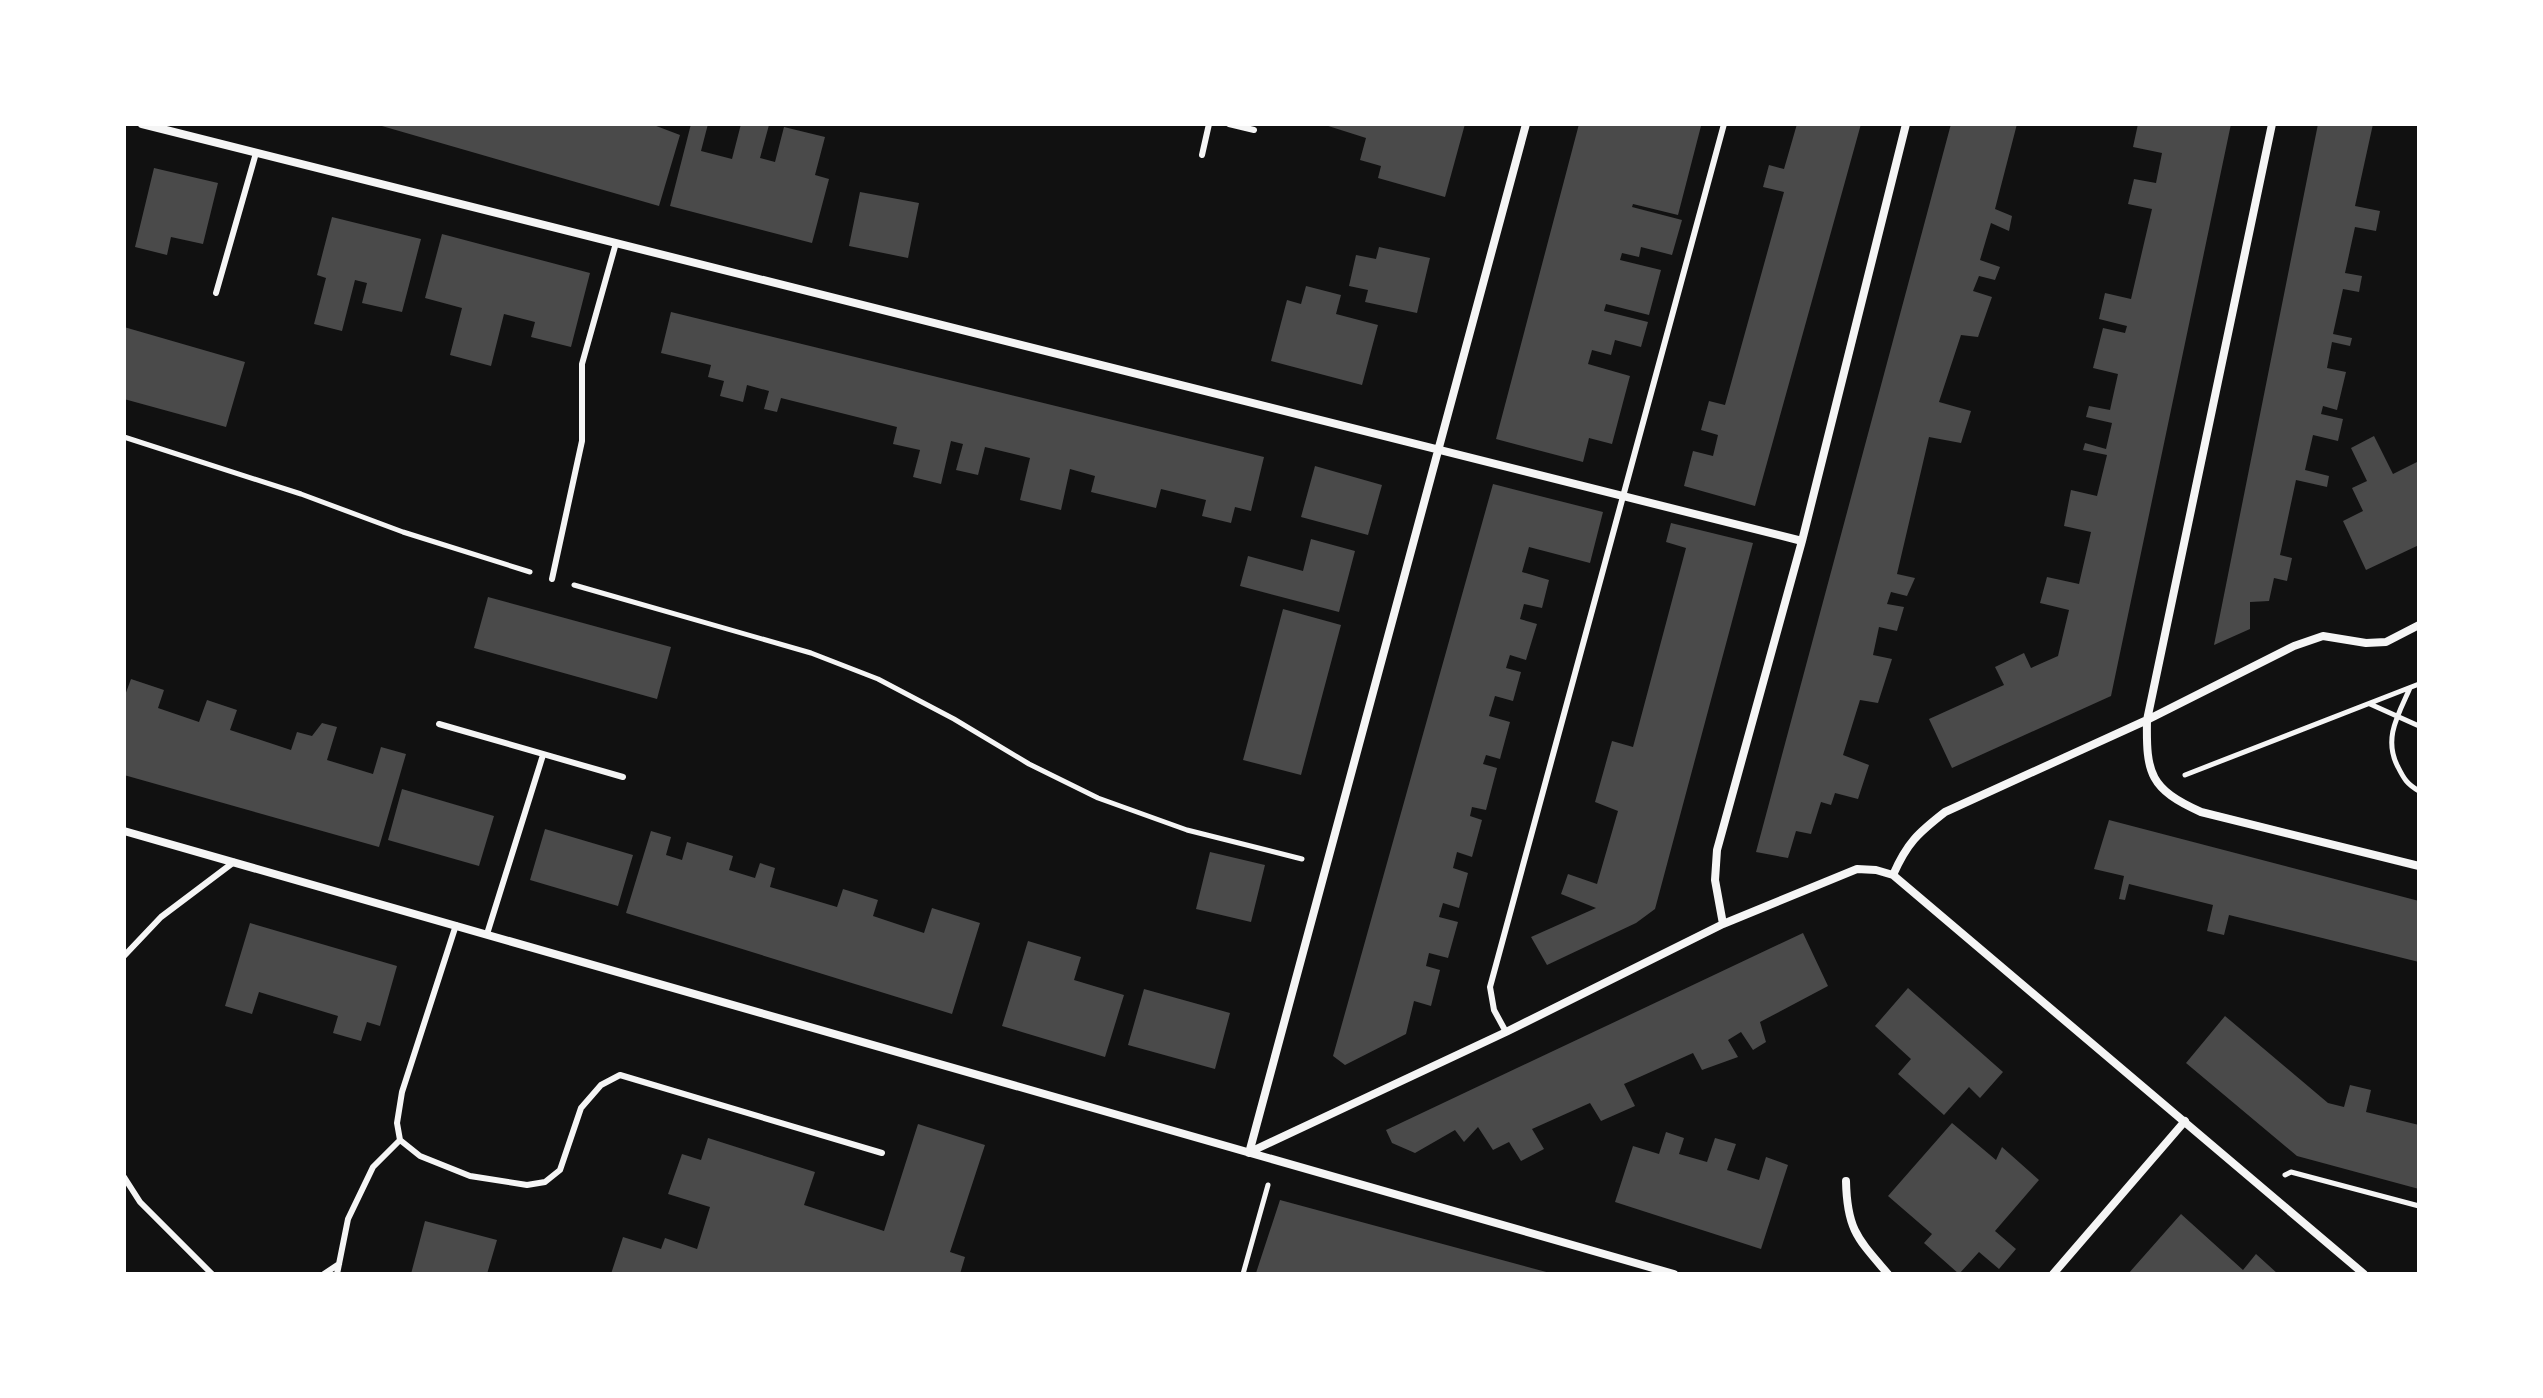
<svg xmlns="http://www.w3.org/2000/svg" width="2543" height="1398" viewBox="0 0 2543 1398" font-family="Barlow,sans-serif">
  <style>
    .building { fill: #4a4a4a }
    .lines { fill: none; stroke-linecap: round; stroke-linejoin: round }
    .path { stroke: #f5f5f5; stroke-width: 5 }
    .service { stroke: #f5f5f5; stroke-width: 6 }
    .minor { stroke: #f5f5f5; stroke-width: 8 }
  </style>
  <rect width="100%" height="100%" fill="#111"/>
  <!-- building -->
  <path class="building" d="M375 124H651L680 135 659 206Z
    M691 124H708L701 151 732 159 741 124 769 125 760 158 775 162 784 127 825 137 815 175 829 179 812 243 670 206Z
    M1322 124H1465L1445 197 1378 178 1381 166 1360 160 1366 138Z
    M1579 124H1693L1701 126 1678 215 1633 204 1632 207 1682 220 1672 255 1641 247 1639 257 1622 253 1620 260 1661 270 1649 315 1606 304 1604 311 1648 322 1641 347 1615 340 1611 355 1592 350 1588 364 1630 376 1612 444 1589 438 1583 462 1496 439Z
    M1797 124H1861L1755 506 1684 486 1693 451 1713 456 1718 435 1701 430 1709 401 1725 405 1784 192 1763 187 1769 165 1784 169Z
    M1951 124H2017L1995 209 2012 216 2009 231 1991 223 1980 260 2000 267 1995 280 1979 276 1973 291 1992 297 1978 337 1961 335 1939 402 1971 411 1961 443 1929 437 1897 574 1915 578 1907 596 1891 592 1887 604 1904 607 1897 631 1879 627 1873 655 1892 659 1878 703 1860 700 1843 755 1869 765 1858 799 1835 793 1831 805 1821 802 1811 834 1796 831 1788 858 1756 852Z
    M2138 124H2231L2111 696 1952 768 1929 719 2004 685 1995 667 2024 653 2031 668 2058 656 2069 610 2040 603 2047 577 2079 584 2091 532 2064 526 2071 490 2097 496 2107 455 2083 450 2085 443 2106 449 2112 423 2086 417 2089 406 2110 410 2118 374 2093 368 2103 328 2125 333 2127 326 2099 319 2105 293 2131 299 2152 209 2128 204 2134 179 2156 183 2162 153 2133 147Z
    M2318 124H2373L2355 206 2380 211 2376 231 2355 227 2345 273 2362 276 2359 292 2343 289 2333 334 2352 338 2350 346 2332 342 2327 368 2346 372 2337 410 2323 406 2321 414 2343 419 2338 441 2313 435 2305 470 2329 476 2327 487 2296 480 2280 555 2292 558 2287 581 2274 578 2269 601 2250 602V629L2214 645Z
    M154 168 218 183 203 244 171 237 167 255 135 247Z
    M860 192 919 203 908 258 849 246Z
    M332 217 421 239 402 312 362 303 367 283 355 280 342 331 314 324 326 278 317 275Z
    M442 234 590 273 571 347 531 337 535 322 504 314 491 366 450 355 462 308 425 298Z
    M1379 247 1430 258 1417 313 1365 302 1368 290 1349 286 1356 255 1376 259Z
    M1306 286 1341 295 1336 314 1378 325 1362 385 1271 361 1287 300 1301 304Z
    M671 312 1264 457 1251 511 1235 507 1231 523 1202 516 1206 500 1161 489 1156 508 1091 492 1095 476 1070 469 1061 510 1020 500 1030 458 985 447 978 475 956 470 963 444 951 441 941 484 913 477 920 450 893 444 897 427 781 398 777 412 764 409 769 391 747 385 743 402 720 396 724 381 708 377 711 365 661 353Z
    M124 327 245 362 226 427 124 399Z
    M2374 436 2393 474 2419 461V545L2366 570 2343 521 2363 511 2352 488 2367 481 2351 448Z
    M1315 466 1382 485 1368 535 1301 517Z
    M1493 484 1603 512 1590 563 1529 547 1522 572 1549 580 1542 608 1524 604 1520 619 1537 624 1526 660 1510 655 1506 668 1521 672 1513 701 1495 696 1489 716 1510 722 1500 759 1486 755 1483 764 1497 768 1486 810 1472 807 1470 816 1482 820 1472 857 1457 852 1453 868 1468 873 1459 908 1443 903 1439 917 1458 922 1448 958 1429 953 1426 966 1440 970 1431 1006 1414 1001 1406 1034 1345 1065 1333 1056Z
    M1671 523 1753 543 1655 909 1636 923 1547 965 1531 937 1596 908 1561 894 1568 874 1597 884 1618 811 1595 802 1612 741 1633 747 1686 548 1666 542Z
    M1311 539 1355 551 1339 612 1240 586 1248 556 1303 571Z
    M488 597 671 647 657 699 474 648Z
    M1283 609 1341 625 1301 775 1243 760Z
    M131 679 164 690 158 708 199 722 207 700 237 710 230 730 291 750 297 732 312 736 322 723 337 727 327 760 373 774 381 747 406 754 379 847 124 775V698Z
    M402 789 494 816 479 866 388 840Z
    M2109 820 2419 901V962L2229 915 2224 935 2207 931 2213 905 2129 884 2125 900 2119 899 2124 876 2094 869Z
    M545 829 633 855 618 906 530 880Z
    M651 831 671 837 666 855 682 860 687 842 733 856 729 870 755 878 760 863 775 868 770 887 837 907 843 889 878 900 873 916 924 933 932 908 980 923 952 1014 626 913Z
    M1210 852 1265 865 1251 922 1196 909Z
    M250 923 397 966 380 1026 367 1022 361 1041 333 1033 338 1016 259 992 252 1014 225 1006Z
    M1803 933 1828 986 1760 1022 1766 1042 1753 1050 1741 1032 1728 1040 1738 1057 1702 1070 1693 1053 1624 1084 1635 1106 1601 1121 1590 1103 1532 1129 1544 1149 1521 1161 1509 1142 1493 1150 1478 1127 1464 1142 1455 1130 1415 1153 1392 1143 1386 1130Z
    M1028 941 1081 957 1074 980 1124 995 1105 1057 1002 1026Z
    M1908 988 2003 1072 1980 1098 1969 1087 1944 1115 1898 1074 1911 1059 1875 1026Z
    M1144 989 1230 1013 1215 1069 1128 1045Z
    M2225 1016 2328 1103 2344 1107 2350 1085 2371 1090 2366 1112 2419 1125V1189L2297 1156 2186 1063Z
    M1952 1123 1996 1160 2002 1147 2039 1180 1995 1231 2016 1249 1999 1269 1979 1252 1959 1274 1924 1243 1932 1234 1888 1196Z
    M918 1124 985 1145 950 1252 965 1257 960 1274H611L623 1237 661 1249 665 1238 697 1249 710 1207 668 1194 682 1154 701 1160 708 1138 815 1172 804 1205 884 1231Z
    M1666 1132 1684 1138 1679 1154 1707 1162 1715 1138 1736 1144 1727 1170 1759 1180 1766 1157 1788 1165 1761 1249 1615 1202 1633 1146 1659 1154Z
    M1280 1200 1550 1273V1274H1260L1256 1273Z
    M2181 1214 2243 1270 2256 1254 2278 1274H2128Z
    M425 1221 497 1240 487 1274H411Z"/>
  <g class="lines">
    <!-- path -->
    <path class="path" d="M124 437 301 494 403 532 530 572
      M574 585 811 653 878 679 954 719 1029 764 1098 798 1187 830 1302 859
      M2410 688C2398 715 2383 739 2398 767 2404 779 2407 784 2419 791
      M2370 704 2419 726
      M2185 775 2419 684
      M2285 1175 2291 1172 2419 1206
      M1243 1274 1268 1185"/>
    <!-- service -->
    <path class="service" d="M1229 124 1254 130
      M1202 155 1209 124
      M216 293 256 153
      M552 579 582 441V364L616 243
      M439 724 623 777
      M487 934 543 755
      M124 956 161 917 234 862
      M1506 1032 1494 1010 1490 987 1724 124
      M400 1140 420 1156 470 1176 527 1185 545 1182 560 1170 581 1108 601 1085 620 1075 882 1153
      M124 1177 140 1202 212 1274
      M324 1274 339 1264
      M337 1274 348 1219 373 1167 400 1140 397 1123 402 1092 456 925"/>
    <!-- minor -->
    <path class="minor" d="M142 124 1802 541
      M2272 124 2147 720C2146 774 2150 789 2201 812L2419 866
      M124 831 1674 1274
      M1893 875 2364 1274
      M1723 924 1715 880 1717 850 1802 541 1906 124
      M1250 1152 1506 1032 1723 924 1857 869 1876 870 1893 875C1907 843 1918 833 1945 812L2147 720 2294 646 2323 636 2366 643 2386 642 2419 625
      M1249 1153 1526 124
      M1846 1181C1847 1230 1858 1239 1888 1274
      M2053 1274 2185 1121"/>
  </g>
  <!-- border -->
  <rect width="2543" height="1398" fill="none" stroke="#ffffff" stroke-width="252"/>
</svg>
